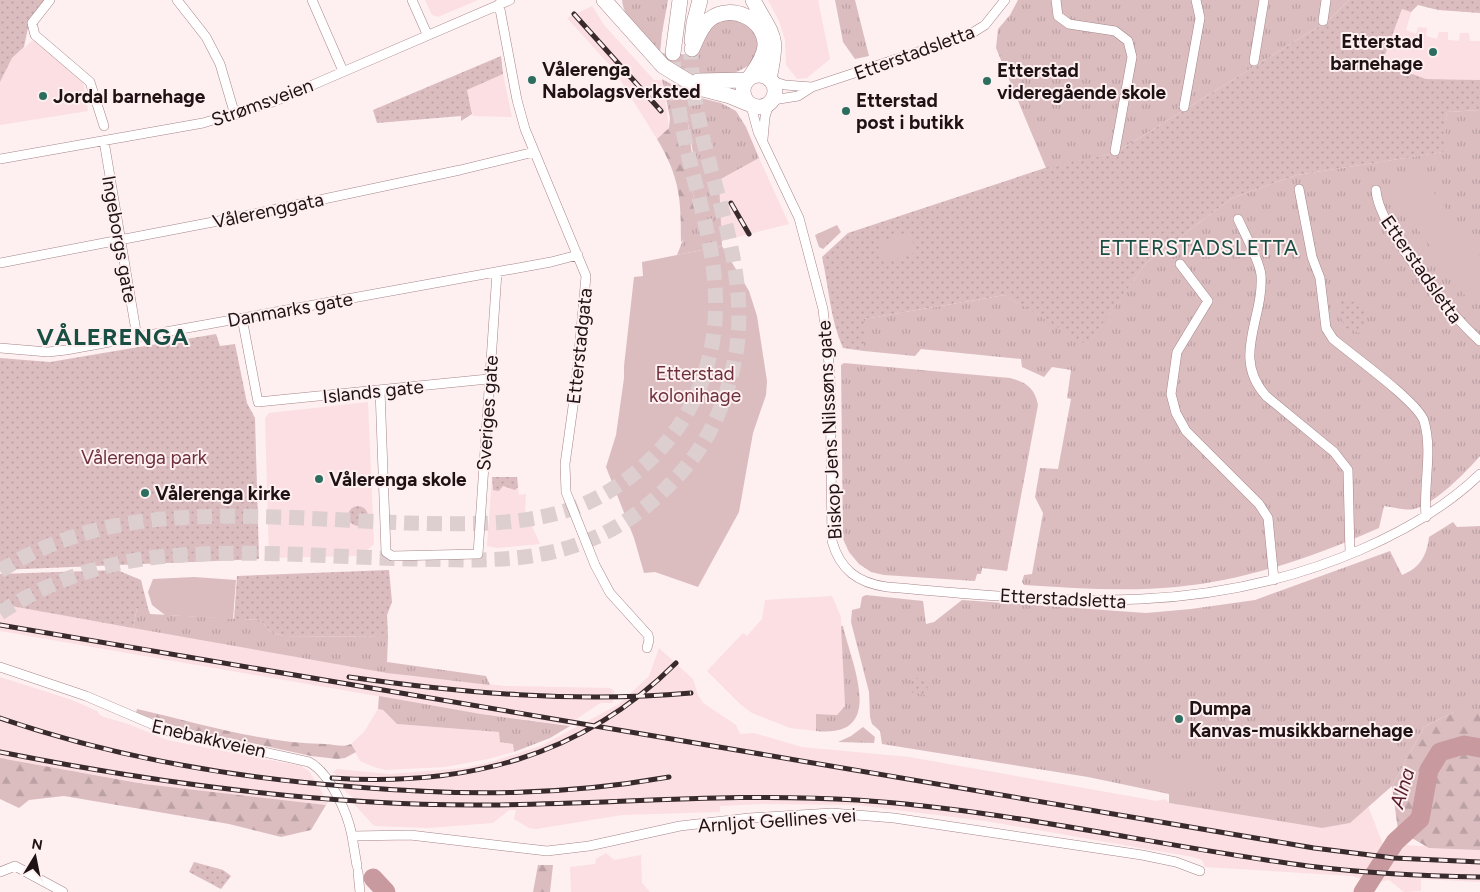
<svg xmlns="http://www.w3.org/2000/svg" width="1480" height="892" viewBox="0 0 1480 892" font-family="Figtree,sans-serif">
  <style>
    .built { fill: #fbdfe2 }
    .grass { fill: url(#grass-tufts) }
    .forest { fill: url(#forest-firs) }
    .park { fill: url(#park-dots) }
    .garden { fill: #dbbdc0 }
    .lines { fill: none; stroke-linecap: round; stroke-linejoin: round }
    .river { stroke: #c8999f; stroke-width: 19 }
    .trunk-tunnel { stroke: #ddcecf; stroke-width: 15; stroke-dasharray: 15 8; stroke-linecap: butt }
    .minor-casing { stroke: #a68589; stroke-width: 10 }
    .trunk-casing { stroke: #a68589; stroke-width: 16 }
    .minor { stroke: #fff; stroke-width: 9 }
    .trunk { stroke: #fff; stroke-width: 15 }
    .rail-casing { stroke: #392b2d; stroke-width: 5 }
    .rail { stroke: #feeff0; stroke-width: 3; stroke-dasharray: 9; stroke-linecap: butt }
    .poi-dot { fill: #2b6e5f; stroke: #feeff0; stroke-width: 2 }
    .labels { text-anchor: middle; stroke-width: 4; stroke-linejoin: round; paint-order: stroke }
    .poi-label { font-size: 19px; font-weight: bold; fill: #1f1214; stroke: #feeff0; text-anchor: start }
    .street-label { font-size: 19px; fill: #1f1214; stroke: #feeff0 }
    .park-label { font-size: 19px; fill: #6d303b; stroke: #feeff0 }
    .water-label { font-size: 20px; font-style: italic; fill: #581e2a; stroke: #feeff0 }
    .quarter-label { font-size: 21px; letter-spacing: 1px; fill: #194f43; stroke: #feeff0 }
    .district-label { font-size: 24px; font-weight: bold; letter-spacing: 1px; fill: #194f43; stroke: #feeff0 }
  </style>
  <defs>
    <pattern id="grass-tufts" width="24" height="20" patternUnits="userSpaceOnUse" patternTransform="scale(1.25)"><rect width="24" height="20" fill="#dbbdc0"/><path d="M3 7l-1-3M5 7V3M7 7l1-3M15 17l-1-3M17 17v-4M19 17l1-3" fill="none" stroke="#bca1a4"/></pattern>
    <pattern id="forest-firs" width="22" height="20" patternUnits="userSpaceOnUse" patternTransform="scale(1.25)"><rect width="22" height="20" fill="#dbbdc0"/><path d="M5 1l3.5 6h-7zM16 11l3.5 6h-7z" fill="#bca1a4"/></pattern>
    <pattern id="park-dots" width="8" height="8" patternUnits="userSpaceOnUse" patternTransform="scale(1.25)"><rect width="8" height="8" fill="#dbbdc0"/><path d="M2 2h.1M6 6h.1" fill="none" stroke="#bca1a4" stroke-width="1.8" stroke-linecap="round"/></pattern>
  </defs>
  <rect width="100%" height="100%" fill="#feeff0"/>
  <!-- built -->
  <path class="built" d="M425 0H478L438 17 432 15Z
    M768 0H818L830 59 807 78 797 79 786 65 785 40 779 21Z
    M592 6 604 25 654 80H661L663 82 669 128 657 139 614 70 567 18Z
    M1402 9 1412 10 1406 30 1416 34 1418 27 1427 28 1426 36 1437 39 1439 32H1448V40L1459 41 1460 33H1469L1470 41H1480V80L1426 79 1382 63Z
    M33 40 83 81 88 111 0 125V82L12 58Z
    M503 74 512 117 473 116 467 90Z
    M759 158 789 224 721 241 719 180Z
    M368 402 374 544 360 556 269 558 265 418 269 413Z
    M492 477H517L519 495 526 494 525 510 540 544 498 548 487 546Z
    M832 596 841 617 845 706 837 715 817 714 816 731 790 728 752 713 740 704 707 671 743 633 747 636 762 619 765 600Z
    M0 604 409 676 506 686 610 688 614 691 613 703H600L568 725 481 714 0 631Z
    M659 648 693 679 698 695 703 703 736 725 740 734 754 733 802 747 909 757 1157 801 1165 799 1169 803 1322 828 1350 823 1368 806 1384 847 1400 848 1406 845 1480 850V882L1421 879V891L1404 892 1389 880 1374 883 1352 876 1205 867 1202 860 1193 857 985 821 857 805 762 804 720 806V812L622 815 536 829 529 828 514 819 516 810H509L493 823 428 828 374 826 354 804 353 798 346 792 335 773H332L337 769 390 774 464 768 491 762 543 745 619 704 649 676Z
    M0 677 72 700 97 711 101 716 128 724 167 740 301 766 309 771 325 797V802L329 801 326 805 203 792 144 784 0 758Z
    M378 709 382 710 397 724 499 732 513 744 514 752 488 759 445 767 386 770 374 767 360 761 351 744 364 732Z
    M606 853 614 860 641 855 642 883 650 892H571L570 867 595 864 596 859Z"/>
  <!-- grass -->
  <path class="grass" d="M622 0H668L662 33 660 53 698 55C704 30 723 0 750 25 785 56 729 83 700 77 676 71 654 53 640 33 632 23 623 13 622 0Z
    M835 0H855L869 56 855 59 843 42Z
    M1018 0H1349L1329 20 1115 153 1046 168 996 48 998 29 1010 15Z
    M662 79 692 96 721 103 736 111 746 127 759 158 719 180 722 246 677 255 691 220 697 210 692 190 695 165 688 123 678 118H670Z
    M1480 110V456C1466 472 1435 504 1414 509 1406 511 1393 507 1384 506L1379 528C1314 557 1247 580 1176 587 1125 592 1075 588 1024 585L1022 582 1024 575 1032 574 1043 513 1035 497 1040 468 1058 469 1071 399 1067 398 1071 370 1052 367 1044 377 1022 367 1021 359 921 349 915 356 864 351V319L1005 295 1087 344 1146 263 1232 198 1297 175 1443 152 1447 112Z
    M837 225 841 232 823 249 819 247 815 235Z
    M844 363 1010 378C1026 382 1035 388 1038 405L1007 571 982 568 981 574H977L975 581 884 575 871 572 859 564 849 552 843 539 841 365Z
    M1453 522 1457 527 1480 526V712H1454L1424 727 1392 786 1350 823 1322 828 1169 803V794L1088 777 882 744 880 731 872 724 870 717 869 692 851 622 852 610 860 608 862 597 866 595 923 601 926 624 934 622 962 600 1146 613 1191 609 1255 600 1390 551 1402 575C1420 568 1427 555 1429 537Z
    M137 608H148L150 614 260 620 271 632 283 636 388 637 387 662 486 676 490 685 387 673 133 628Z
    M841 626H843C851 663 888 739 816 731V714L837 715 845 706Z
    M379 696 481 714 570 726 550 738 514 752 513 744 500 742 499 732 397 724 383 710 378 709Z
    M863 727 875 737 874 743 838 742 851 736Z"/>
  <!-- forest -->
  <path class="forest" d="M670 118H678L688 123 692 155 698 175 692 190 697 210C691 220 689 235 681 242 681 198 680 178 657 139L669 128Z
    M137 709C199 723 261 743 325 744 334 744 342 748 351 744L356 752 345 758 337 759 311 756 178 727 136 713Z
    M1454 712H1480V850L1429 848 1398 830 1392 786 1424 727Z
    M0 758 144 784 326 805 311 830 281 837 229 824 64 796 29 800 19 808 0 799Z
    M538 865H553L550 892H533Z"/>
  <!-- park -->
  <path class="park" d="M0 0H47L30 18 24 47 12 58 0 82Z
    M1349 0H1480V13L1438 10 1418 5 1411 12 1402 9 1382 63 1426 79 1480 80V110L1447 112 1444 152 1297 175 1232 198 1146 263 1087 345 1005 295 864 319V351L843 348C830 319 829 288 822 257L848 233 1051 166 1115 153 1329 20Z
    M501 56 503 74 467 90 472 114 461 121V116L377 123 373 110Z
    M1341 300 1365 304 1364 323 1360 333 1346 328 1339 314Z
    M216 334 220 346 235 344 247 403 255 418 259 559 0 570V358L50 362Z
    M492 477H517L518 487 515 490 503 486 499 491 493 490Z
    M348 516a10 10 0 1 1 20 0a10 10 0 1 1-20 0Z
    M117 570 141 580 148 608H137L133 628 0 604V574Z
    M389 570 392 602 387 615 388 637 283 636 271 632 260 620 234 619 237 576Z
    M912 677 929 680 926 695 910 692Z
    M194 862 223 870 231 876 221 889 189 872Z"/>
  <!-- garden -->
  <path class="garden" d="M1420 174 1480 256V292L1469 301 1392 193Z
    M910 232 916 252 884 263 878 242Z
    M722 246 749 291 757 316 767 381 766 395 753 433 739 512 698 587 655 572 644 573 634 538 606 467 616 435 624 378V366L634 277 643 276 642 262Z
    M194 577 236 580 233 619 165 615 152 605 148 592 153 579Z
    M1155 755 1213 766 1209 790 1151 782Z"/>
  <g class="lines">
    <!-- river -->
    <path class="river" d="M373 878 386 892
      M1363 892 1395 842 1420 819 1429 770 1440 752 1464 745 1480 748"/>
    <!-- trunk-tunnel -->
    <path class="trunk-tunnel" d="M0 571C48 540 106 524 162 519 240 512 328 520 407 523 463 524 523 527 577 507 613 493 646 468 670 438 696 405 712 364 715 321 720 253 694 191 682 125 677 101 674 77 673 53
      M0 613C50 580 108 561 168 556 249 549 331 557 412 559 470 560 530 564 584 542 619 529 649 507 674 480 710 444 730 395 737 346 750 246 692 153 691 54"/>
    <!-- minor casing -->
    <g class="minor-casing">
      <path id="minor" d="M50 0 32 23 35 35 90 82 104 126
        M177 0 206 37 220 64 235 115
        M312 0 343 71
        M412 0 427 34
        M1056 0 1058 16 1069 24 1115 31 1128 41 1132 57 1115 151
        M499 4 517 100 525 129 586 276 576 385 565 464 566 492 595 565 610 593 648 635 649 640 647 648
        M1323 21 1326 0
        M1254 61 1264 0
        M772 81 785 85 812 87
        M773 100 798 96 812 87 969 35 985 25 1005 0
        M751 106 758 132 799 218 823 309 830 373 832 541C840 570 858 583 887 587 1055 601 1200 619 1360 550 1404 531 1445 508 1480 474
        M1184 107 1200 18 1196 0
        M763 139 765 117 769 104
        M104 141 137 337
        M0 159 203 123 273 102 510 0
        M1299 189 1312 257 1320 278 1326 328 1333 339C1352 355 1418 402 1424 421 1433 451 1423 486 1426 517
        M1376 190C1378 227 1451 316 1480 341
        M1238 219C1244 232 1260 262 1261 275 1264 319 1231 357 1266 396L1334 452 1348 470 1350 554
        M0 263 239 217 460 170 534 152
        M1180 264 1208 301 1177 352 1171 394 1176 413 1186 431 1259 504 1268 518 1274 580
        M242 318 258 402 488 379
        M0 348 48 352 66 350 551 262 578 255
        M380 390 386 552 392 556 478 554 497 272
        M0 667 86 696 168 731 309 762C330 773 348 814 352 836
        M357 866 352 836 410 835 547 851 589 846 680 826 749 818 832 813 894 818 1142 855 1176 862 1200 871
        M0 872 15 866 63 892
        M358 872 360 892"/>
    </g>
    <!-- trunk casing -->
    <g class="trunk-casing">
      <path id="trunk" d="M604 0 663 66 699 88 730 96 747 103
        M753 0C773 38 779 33 769 79
        M692 41 694 23 700 0
        M692 49C697 38 701 26 710 19 731 3 766 19 765 46 764 58 756 68 750 77
        M673 53 680 0
        M743 91a16 16 0 1 1 32 0a16 16 0 1 1-32 0Z
        M698 81 746 80"/>
    </g>
    <!-- minor -->
    <use href="#minor" class="minor"/>
    <!-- trunk -->
    <use href="#trunk" class="trunk"/>
    <!-- rail casing -->
    <g class="rail-casing">
      <path id="rail" d="M574 14 661 111
        M731 203 749 234
        M0 625 1314 848 1394 858 1480 862
        M349 677C462 693 576 703 691 693
        M0 718C116 758 234 778 356 787 465 796 561 796 669 777
        M0 752C156 783 316 805 475 805 602 805 730 792 857 800 1009 810 1157 846 1308 866 1365 873 1423 876 1480 877
        M332 778C463 787 581 758 676 663"/>
    </g>
    <!-- rail -->
    <use href="#rail" class="rail"/>
  </g>
  <!-- markers -->
  <g class="poi-dot">
    <circle cx="1433" cy="52" r="5"/>
    <circle cx="532" cy="80" r="5"/>
    <circle cx="987" cy="81" r="5"/>
    <circle cx="43" cy="96" r="5"/>
    <circle cx="846" cy="111" r="5"/>
    <circle cx="319" cy="479" r="5"/>
    <circle cx="145" cy="493" r="5"/>
    <circle cx="1179" cy="719" r="5"/>
  </g>
  <g class="labels">
    <!-- poi labels -->
    <g class="poi-label">
      <text x="1423" y="48" text-anchor="end">Etterstad<tspan x="1423" dy="22">barnehage</tspan></text>
      <text x="542" y="76">Vålerenga<tspan x="542" dy="22">Nabolagsverksted</tspan></text>
      <text x="997" y="77">Etterstad<tspan x="997" dy="22">videregående skole</tspan></text>
      <text x="53" y="103">Jordal barnehage</text>
      <text x="856" y="107">Etterstad<tspan x="856" dy="22">post i butikk</tspan></text>
      <text x="329" y="486">Vålerenga skole</text>
      <text x="155" y="500">Vålerenga kirke</text>
      <text x="1189" y="715">Dumpa<tspan x="1189" dy="22">Kanvas-musikkbarnehage</tspan></text>
    </g>
    <!-- street labels -->
    <g class="street-label">
      <text transform="translate(914 52) rotate(-20)" y="7">Etterstadsletta</text>
      <text transform="translate(262 102) rotate(-20)" y="7">Strømsveien</text>
      <text transform="translate(268 210) rotate(-12)" y="7">Vålerenggata</text>
      <text transform="translate(120 239) rotate(80)" y="7">Ingeborgs gate</text>
      <text transform="translate(1422 269) rotate(55)" y="7">Etterstadsletta</text>
      <text transform="translate(290 309) rotate(-10)" y="7">Danmarks gate</text>
      <text transform="translate(579 346) rotate(-84)" y="7">Etterstadgata</text>
      <text transform="translate(373 391) rotate(-6)" y="7">Islands gate</text>
      <text transform="translate(487 413) rotate(-86)" y="7">Sveriges gate</text>
      <text transform="translate(829 430) rotate(-93)" y="7">Biskop Jens Nilssøns gate</text>
      <text transform="translate(1063 598) rotate(3)" y="7">Etterstadsletta</text>
      <text transform="translate(209 738) rotate(13)" y="7">Enebakkveien</text>
      <text transform="translate(777 820) rotate(-4)" y="7">Arnljot Gellines vei</text>
    </g>
    <!-- park labels -->
    <g class="park-label">
      <text x="695" y="380">Etterstad<tspan x="695" dy="22">kolonihage</tspan></text>
      <text x="144" y="464">Vålerenga park</text>
    </g>
    <!-- water labels -->
    <g class="water-label">
      <text transform="translate(1402 788) rotate(-73)" y="7">Alna</text>
    </g>
    <!-- quarter labels -->
    <g class="quarter-label">
      <text x="1199" y="255">ETTERSTADSLETTA</text>
    </g>
    <!-- district labels -->
    <g class="district-label">
      <text x="113" y="345">VÅLERENGA</text>
    </g>
  </g>
  <!-- north arrow -->
  <g transform="translate(35 857) rotate(10)" stroke="#feeff0" stroke-width="4" paint-order="stroke">
  <path d="M0-4L9 19L0 12L-9 19Z" fill="#1f1214"/>
  <text y="-8" font-size="14" font-weight="bold" text-anchor="middle" fill="#1f1214">N</text>
  </g>
</svg>
